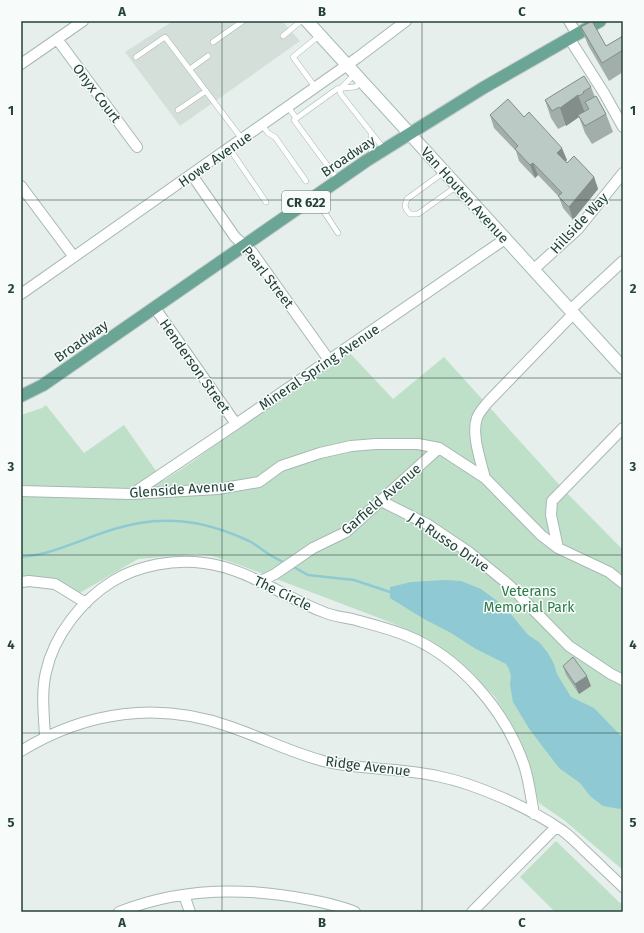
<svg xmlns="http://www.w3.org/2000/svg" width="644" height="933" viewBox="0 0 644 933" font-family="'Fira Sans',sans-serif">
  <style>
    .built { fill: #d4dfda }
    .green { fill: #bfe0c8 }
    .water { fill: #8ec9d4 }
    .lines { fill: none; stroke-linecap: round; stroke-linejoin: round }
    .stream { stroke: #8ec9d4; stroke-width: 2.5 }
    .lane-casing { stroke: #a8b8b2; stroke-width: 6 }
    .street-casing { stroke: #a8b8b2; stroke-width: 12 }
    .secondary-casing { stroke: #a4bbb3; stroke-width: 14 }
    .primary-casing { stroke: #c2cac8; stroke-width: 14 }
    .lane { stroke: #fff; stroke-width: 5 }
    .street { stroke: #fff; stroke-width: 10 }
    .secondary { stroke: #fff; stroke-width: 12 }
    .primary { stroke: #6aa596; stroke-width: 12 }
    .wall { fill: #a1aea9 }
    .shaded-wall { fill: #838d89 }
    .building { fill: #bbcac4; stroke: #838d89 }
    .grid { fill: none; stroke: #24423a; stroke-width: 1; stroke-opacity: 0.55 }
    .labels { text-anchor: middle; stroke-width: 3; stroke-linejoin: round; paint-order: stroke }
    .shield { fill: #f7fbf9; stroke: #637a73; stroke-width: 1 }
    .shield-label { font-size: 13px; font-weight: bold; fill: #24423a }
    .street-label { font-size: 14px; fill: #24423a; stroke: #f7fbf9 }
    .park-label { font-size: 14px; fill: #2d7a4b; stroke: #f7fbf9 }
    .neatline { fill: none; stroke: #24423a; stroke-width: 1.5 }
    .grid-label { font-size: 13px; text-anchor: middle; font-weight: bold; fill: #24423a }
  </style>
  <rect width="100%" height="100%" fill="#e6efeb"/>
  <!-- built -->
  <path class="built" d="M173 21H282L300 41 180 126 125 52Z"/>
  <!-- green -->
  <path class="green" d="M346 349 393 399 444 357 565 491 623 550V870L565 821 539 803 515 730 495 697 466 667 428 639 387 621 237 564 212 556 197 554 138 559 78 594 50 585 21 588V415L42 408 46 405 84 453 124 425 163 481 192 462Z
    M556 841 620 903 623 902V912H555L520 877Z"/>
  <!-- water -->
  <path class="water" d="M445 580 461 581 481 589 496 600 510 613 528 635 539 642 548 653 554 664 557 674 571 697 594 708 623 738V807L620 809 603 806 590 796 580 783 559 768 530 730 513 702 510 685 511 676 509 669 506 664 476 649 451 633 424 619 390 598V587L411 582Z"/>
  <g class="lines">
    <!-- stream -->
    <path class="stream" d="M21 557C29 556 37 555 45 553 67 547 89 537 111 530 160 514 202 519 249 541 255 544 261 549 267 553 273 557 279 560 285 563
      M292 566 308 575 354 580 390 592"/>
    <!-- lane casing -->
    <g class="lane-casing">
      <path id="lane" d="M283 36 301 21
        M213 42 243 21
        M136 57 165 37 242 139
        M190 69 208 56
        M315 87 293 57 320 35
        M341 88 340 93 384 149
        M341 88 355 87 362 82
        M288 107 296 118
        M178 110 206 91
        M262 125 268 133 275 137 306 181
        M371 134 372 156
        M229 148 266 202
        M444 172 407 199 405 205 406 209 410 214H418L457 186
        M338 180 294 120 337 89 341 88 355 74
        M315 198 338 233"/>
    </g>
    <!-- street casing -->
    <g class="street-casing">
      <path id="street" d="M569 21 577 34
        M569 38 604 93 623 127
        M57 39 137 147
        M21 64 83 21
        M192 175 235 237 252 252 329 360
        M21 186 74 257
        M533 270 578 229 623 173
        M21 294 357 58 406 21
        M155 308 236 424
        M570 310 623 261
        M485 478C481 462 471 434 477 418 479 412 484 407 488 402L573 314
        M21 491 131 494 218 489 259 482 281 466 320 453 351 446 376 444H418L439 448 485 478 541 535 558 548 609 572 623 583
        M132 494 236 424 505 239
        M381 501 427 524 470 553 509 585 569 646 611 674 623 680
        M558 548 551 515 552 501 623 428
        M21 582 29 581 55 584 86 603
        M259 582 275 574 313 548 346 532 439 448
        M45 737C44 715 41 693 46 672 54 635 82 600 113 581 139 565 174 559 204 563 246 568 282 596 321 611 331 616 342 617 352 619 370 624 387 628 405 635 459 656 505 710 524 765 529 780 531 798 534 814
        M21 751C86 711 159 701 231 727 263 738 294 754 327 762 363 770 401 768 437 776 477 784 530 808 563 831 571 837 578 844 585 851 598 863 610 875 623 887
        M184 895 190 912
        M119 912C181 887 247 887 311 900 326 903 341 906 355 912
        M472 912 556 827"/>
    </g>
    <!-- secondary casing -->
    <g class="secondary-casing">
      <path id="secondary" d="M307 21 623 368"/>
    </g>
    <!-- primary casing -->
    <g class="primary-casing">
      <path id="primary" d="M21 396 43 385 366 161 483 88 600 21"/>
    </g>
    <!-- lane -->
    <use href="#lane" class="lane"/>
    <!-- street -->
    <use href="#street" class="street"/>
    <!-- secondary -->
    <use href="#secondary" class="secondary"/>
    <!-- primary -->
    <use href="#primary" class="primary"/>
  </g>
  <!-- wall -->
  <path class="wall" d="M581 27 606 46 623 36V72L609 81 588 45Z
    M591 87 595 97 606 114 613 132 592 144 585 133 579 117 566 126V125L558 129 551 118 545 100Z
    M490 115 524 117 567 160 566 161 567 163 594 177 598 189 573 220 563 208 559 197 538 175 535 178 519 161 516 151 494 128Z
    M563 666 591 686 579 694 566 675Z"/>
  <!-- shaded-wall -->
  <path class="shaded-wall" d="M578 95 585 113 578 115 579 117 566 126 560 108Z
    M562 148 567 160 562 165 557 153Z
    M533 163 538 175 535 178 530 165Z
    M594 177 598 189 573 220 569 207Z
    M587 676 591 686 579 694 575 684Z"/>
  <!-- building -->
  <path class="building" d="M592 21 606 46 623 36V50L602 63 581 27Z
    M584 76 591 87 583 92 584 93 579 96 578 95 560 108 559 107 552 111 545 100Z
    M596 96 606 114 585 126 578 115 589 109 585 102Z
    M508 99 524 117 529 112 562 148 557 153 567 163 574 156 594 177 569 207 558 196 562 193 533 163 530 165 515 149 518 146 490 115Z
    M573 657 587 676 575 684 563 666Z"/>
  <!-- grid -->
  <path class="grid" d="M222 21V912M422 21V912M21 200H623M21 378H623M21 555H623M21 733H623"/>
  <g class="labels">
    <!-- shield labels -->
    <rect class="shield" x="282" y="191" width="48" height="22" rx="3"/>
    <g class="shield-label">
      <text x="306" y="207">CR 622</text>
    </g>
    <!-- street labels -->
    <g class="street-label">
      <text transform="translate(97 93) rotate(53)" y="5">Onyx Court</text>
      <text transform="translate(348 156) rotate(-34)" y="5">Broadway</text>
      <text transform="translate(215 159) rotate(-35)" y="5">Howe Avenue</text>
      <text transform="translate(465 195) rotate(48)" y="5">Van Houten Avenue</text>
      <text transform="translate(579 223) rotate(-47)" y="5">Hillside Way</text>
      <text transform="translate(268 277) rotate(52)" y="5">Pearl Street</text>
      <text transform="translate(81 341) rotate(-35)" y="5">Broadway</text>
      <text transform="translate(195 366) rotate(55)" y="5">Henderson Street</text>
      <text transform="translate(319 367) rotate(-34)" y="5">Mineral Spring Avenue</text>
      <text transform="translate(182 489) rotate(-4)" y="5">Glenside Avenue</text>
      <text transform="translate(381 499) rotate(-41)" y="5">Garfield Avenue</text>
      <text transform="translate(449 542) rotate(34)" y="5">J R Russo Drive</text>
      <text transform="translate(283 593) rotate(26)" y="5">The Circle</text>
      <text transform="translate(368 766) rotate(7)" y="5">Ridge Avenue</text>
    </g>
    <!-- park labels -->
    <g class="park-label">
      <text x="529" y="596">Veterans<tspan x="529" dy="16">Memorial Park</tspan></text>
    </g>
  </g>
  <!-- border -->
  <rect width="644" height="933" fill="none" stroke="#f7fbf9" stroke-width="44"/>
  <rect x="22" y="22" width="600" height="889" class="neatline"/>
  <g class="grid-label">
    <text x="122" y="16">A</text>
    <text x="322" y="16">B</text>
    <text x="522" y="16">C</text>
    <text x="11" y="115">1</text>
    <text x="633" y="115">1</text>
    <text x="11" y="293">2</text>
    <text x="633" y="293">2</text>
    <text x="11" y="471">3</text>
    <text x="633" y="471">3</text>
    <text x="11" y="649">4</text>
    <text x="633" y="649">4</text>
    <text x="11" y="827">5</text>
    <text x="633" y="827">5</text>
    <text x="122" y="927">A</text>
    <text x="322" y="927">B</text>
    <text x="522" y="927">C</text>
  </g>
</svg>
